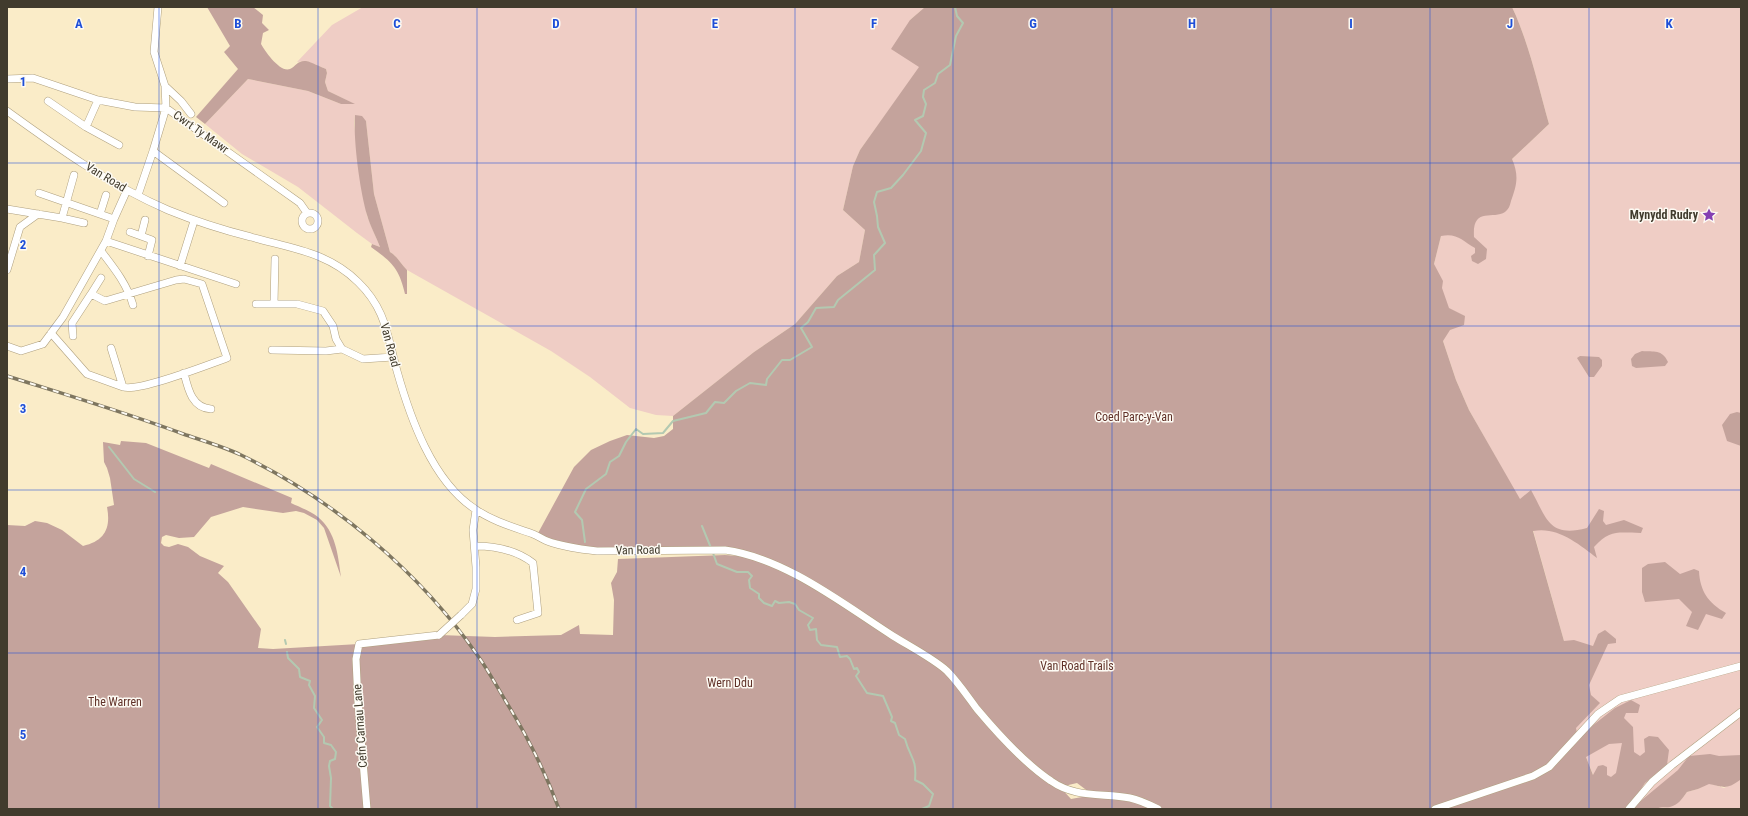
<svg xmlns="http://www.w3.org/2000/svg" width="1748" height="816" viewBox="0 0 1748 816" font-family="'Roboto Condensed',sans-serif">
  <style>
    .green { fill: #efcdc5 }
    .forest { fill: #c4a39c; fill-rule: evenodd }
    .lines { fill: none; stroke-linecap: round; stroke-linejoin: round }
    .stream { stroke: #b3c9b1; stroke-width: 2 }
    .minor-casing { stroke: #afa07f; stroke-width: 8 }
    .minor { stroke: #fff; stroke-width: 7 }
    .rail-casing { stroke: #7e7660; stroke-width: 3.5 }
    .rail { stroke: #fdfaf3; stroke-width: 2; stroke-dasharray: 6; stroke-linecap: butt }
    .minor-bridge-casing { stroke: #afa07f; stroke-width: 8; stroke-linecap: butt }
    .minor-bridge { stroke: #fff; stroke-width: 7 }
    .grid { fill: none; stroke: #1d4ed8; stroke-width: 1; stroke-opacity: 0.55 }
    .labels { text-anchor: middle; stroke-width: 3; stroke-linejoin: round; paint-order: stroke }
    .street-label { font-size: 12px; fill: #413b2d; stroke: #fdfaf3 }
    .poi-label { font-size: 12px; font-weight: bold; fill: #413b2d; stroke: #fdfaf3; text-anchor: end }
    .park-label { font-size: 12px; fill: #603128; stroke: #fdfaf3 }
    .grid-label { font-size: 13px; text-anchor: middle; font-weight: bold; fill: #1d4ed8; stroke: #fdfaf3; stroke-width: 3; stroke-linejoin: round; paint-order: stroke }
  </style>
  <rect width="100%" height="100%" fill="#faecc8"/>
  <!-- green -->
  <path class="green" d="M363 7H925L910 20 920 67 860 150 853 166 843 210 865 230 859 262 837 276 795 324 754 352 673 416 656 415 630 408 590 377 551 351 407 270C401 264 397 256 390 252L374 194 366 121 355 115 354 124 358 155 367 216 380 247 372 244 357 233 298 187 242 154 205 124 248 79 308 91 341 104H354L328 91 325 82 327 73 326 69 306 61 297 62 332 25Z
    M1512 7H1741V775H1709L1660 807C1673 808 1679 803 1687 792L1698 789 1709 783 1724 788 1741 779V809H1616L1605 804 1577 735 1564 641 1533 530 1504 472 1469 410 1456 380 1443 341 1434 264 1441 236 1450 218 1549 124C1538 85 1529 43 1512 7Z"/>
  <!-- forest -->
  <path class="forest" d="M207 7H253L263 15 262 23 269 30 263 33 261 44C265 51 280 73 290 69 296 66 298 60 306 61 312 62 320 67 326 69L327 73 325 82 328 91 355 104H341L308 91 248 79 205 124 196 117 238 69 224 52 230 46Z
    M925 7H1512C1529 43 1538 85 1549 124L1512 159C1519 175 1517 185 1511 201 1510 205 1509 209 1505 212 1493 220 1472 206 1474 237L1487 249 1486 259 1478 264 1472 261 1471 256 1475 253V248C1462 241 1458 233 1441 236L1434 264 1443 281 1442 288 1449 308 1465 316 1464 325 1450 330 1443 341 1456 380 1469 410 1520 499 1531 490C1547 519 1549 538 1587 528L1599 509 1604 511 1603 521 1606 525 1624 520 1643 528 1641 533C1618 533 1611 529 1594 547L1597 558C1579 544 1557 526 1533 531L1564 641 1574 640 1593 646 1598 634 1605 630 1616 639V643L1608 644 1589 685 1591 695 1600 703 1576 728 1578 737 1615 708 1631 700 1640 705 1638 713H1626L1624 718 1633 727 1634 752 1640 756 1645 752 1644 739 1649 736 1658 737 1669 750 1667 765 1645 783 1628 809H7V525L25 526 35 521 47 523 62 530 83 546C105 541 111 528 107 507L114 505 110 478 107 468 104 462 103 442 120 445 121 441 146 443 209 468 211 464 292 498 291 503C299 507 311 511 318 517 336 532 338 555 341 577L324 528 317 520 304 513 296 511 283 513 243 507 211 517 194 537 179 538 166 535 162 537 161 543 164 546 169 547 178 544 188 547 200 556 224 566 218 573 228 582 261 629 258 648 273 649 359 644 439 635 495 637 561 635 579 625 580 634 613 635 614 600 611 583 617 572 618 559 725 555 739 556V552L581 549 537 535 574 467 591 450 610 441 627 435 654 438 664 436 673 429V416L754 352 795 324 837 276 859 262 865 230 843 210 853 166 860 150 919 67 891 49 910 20ZM1622 743 1616 773 1611 777 1607 775V767L1603 765 1598 766 1593 775 1586 757 1609 744ZM1077 783 1093 795 1071 799 1060 787Z
    M355 115 362 116 366 121 374 194 390 252C397 256 401 264 407 270V294H405C399 268 392 262 371 247L372 244 380 247C376 236 370 226 367 215 360 191 353 140 355 115Z
    M1642 351C1654 352 1662 349 1668 362L1665 366 1636 368 1632 366 1631 359 1635 354Z
    M1580 356 1599 357 1602 360V366L1594 377H1589L1577 358Z
    M1737 412 1741 413V446L1727 441 1722 425 1730 414Z
    M1665 562 1680 574 1694 569 1699 571C1700 591 1708 603 1726 613L1722 619 1706 614 1698 630 1686 626 1692 612 1679 599 1645 602 1642 592V568L1648 564Z
    M1710 754 1719 756 1741 755 1740 780C1726 790 1724 787 1709 784L1698 789 1687 792C1682 799 1678 805 1670 807 1665 808 1661 806 1657 809H1631L1678 770 1689 756Z"/>
  <g class="lines">
    <!-- stream -->
    <path class="stream" d="M109 447 134 479 155 492
      M702 526 711 548
      M585 542 582 520 575 512 586 489 606 474 610 462 619 456 626 442 636 429 643 434 663 433 673 421 706 413 715 402 724 403 736 391 750 383 766 385 767 379 782 360H790L812 347 801 328 808 322 816 308 834 307 838 300 875 270 874 255 885 243 878 227 877 216 874 202 877 192 891 188 903 175 921 151 926 133 915 120 923 116 926 104 923 97 924 90 935 83 938 74 950 65 956 36 963 23 957 16 955 7
      M713 553 717 564 737 572H748L752 576 749 580 750 588 759 594V598L764 603 772 606 775 601 779 603 789 602 795 604 799 610 813 618 808 625 810 630 816 629 817 640 821 645 837 647 840 657 847 656 850 659 854 669 857 668 859 672 856 676 867 693 883 696 892 717 891 721 895 723 899 735 905 739C910 758 917 758 915 780L923 784 933 794 929 806 922 809
      M285 640 286 644
      M287 652 288 658 299 669 300 677 310 681 309 685 315 696 314 708 322 720 317 727 324 737V743L331 745 336 752 335 759 330 761 329 766 331 778 330 806 333 809"/>
    <!-- minor casing -->
    <g class="minor-casing">
      <path id="minor" d="M158 7 154 52 165 86 181 101 191 114
        M7 79 33 78 98 100 135 107 166 108 300 203 307 213
        M48 101 86 127 119 145
        M7 111C58 148 110 185 168 210 195 221 223 230 251 237 290 248 328 252 358 282 386 309 387 335 397 371 410 417 432 481 475 509 492 521 513 527 533 534 538 536 542 539 547 541 563 547 580 549 597 551L725 550C785 558 843 604 893 636 909 646 934 659 947 671 958 682 968 697 977 709 998 734 1024 763 1051 781 1075 798 1102 793 1130 798 1140 800 1148 804 1158 809
        M86 127 98 100
        M153 151 224 203
        M39 193 114 219
        M138 195 153 151 166 108 165 86
        M7 209 62 218 74 175
        M302 221a8 8 0 1 1 16 0a8 8 0 1 1-16 0Z
        M100 214 106 195
        M62 218 84 223
        M130 232 152 240 148 256
        M141 236 145 220
        M106 241 236 284
        M101 251C114 268 127 284 133 305
        M180 266 194 221
        M7 270 20 227 38 214
        M91 294 101 278
        M256 304H297L323 311 333 326 336 339 342 349 363 359 393 357
        M274 304 275 259
        M51 333 87 374 123 387
        M73 336 72 323 91 294 105 301 176 280 184 279 202 284 227 358C207 365 139 392 123 387L111 348
        M7 346 21 351 43 344 63 317 106 241 114 219 127 190
        M272 350 326 351 342 349
        M184 373C188 389 192 408 211 409
        M475 546C495 546 516 550 533 563L538 613 517 620
        M461 615 472 604 476 589V567L473 530 476 510
        M367 809 358 702 356 659 359 644 439 635
        M1435 809 1533 776 1549 767 1598 714 1620 699 1741 666
        M1629 809 1652 782 1672 765 1741 712"/>
    </g>
    <!-- minor -->
    <use href="#minor" class="minor"/>
    <!-- rail casing -->
    <g class="rail-casing">
      <path id="rail" d="M7 376C67 395 127 413 186 435 204 441 224 447 241 455 333 499 420 572 478 656 488 670 496 685 505 700 526 734 545 771 559 809"/>
    </g>
    <!-- rail -->
    <use href="#rail" class="rail"/>
    <!-- minor-bridge casing -->
    <g class="minor-bridge-casing">
      <path id="minor-bridge" d="M439 635 461 615"/>
    </g>
    <!-- minor-bridge -->
    <use href="#minor-bridge" class="minor-bridge"/>
  </g>
  <!-- grid -->
  <path class="grid" d="M159 7V809M318 7V809M477 7V809M636 7V809M795 7V809M953 7V809M1112 7V809M1271 7V809M1430 7V809M1589 7V809M7 163H1741M7 326H1741M7 490H1741M7 653H1741"/>
  <!-- icons -->
  <defs>
    <g id="sight-bare" transform="scale(1.08)"><path d="M0-6L1.8-2.2L6-1.7L2.9 1.2L3.7 5.4L0 3.3L-3.7 5.4L-2.9 1.2L-6-1.7L-1.8-2.2Z" fill="#843eb2" stroke="#fdfaf3" stroke-width="2.5" paint-order="stroke"/></g>
  </defs>
  <g fill-rule="evenodd">
    <use href="#sight-bare" x="1709" y="215"/>
  </g>
  <g class="labels">
    <!-- street labels -->
    <g class="street-label">
      <text transform="translate(201 132) rotate(35)" y="4">Cwrt Ty Mawr</text>
      <text transform="translate(106 177) rotate(31)" y="4">Van Road</text>
      <text transform="translate(390 345) rotate(75)" y="4">Van Road</text>
      <text transform="translate(638 550) rotate(-1)" y="4">Van Road</text>
      <text transform="translate(360 726) rotate(-94)" y="4">Cefn Carnau Lane</text>
    </g>
    <!-- poi labels -->
    <g class="poi-label">
      <text x="1698" y="219">Mynydd Rudry</text>
    </g>
    <!-- park labels -->
    <g class="park-label">
      <text x="1134" y="421">Coed Parc-y-Van</text>
      <text x="1077" y="670">Van Road Trails</text>
      <text x="730" y="687">Wern Ddu</text>
      <text x="115" y="706">The Warren</text>
    </g>
  </g>
  <g class="grid-label">
    <text x="79" y="28">A</text>
    <text x="238" y="28">B</text>
    <text x="397" y="28">C</text>
    <text x="556" y="28">D</text>
    <text x="715" y="28">E</text>
    <text x="874" y="28">F</text>
    <text x="1033" y="28">G</text>
    <text x="1192" y="28">H</text>
    <text x="1351" y="28">I</text>
    <text x="1510" y="28">J</text>
    <text x="1669" y="28">K</text>
    <text x="23" y="86">1</text>
    <text x="23" y="249">2</text>
    <text x="23" y="413">3</text>
    <text x="23" y="576">4</text>
    <text x="23" y="739">5</text>
  </g>
  <!-- border -->
  <rect width="1748" height="816" fill="none" stroke="#413b2d" stroke-width="16"/>
</svg>
